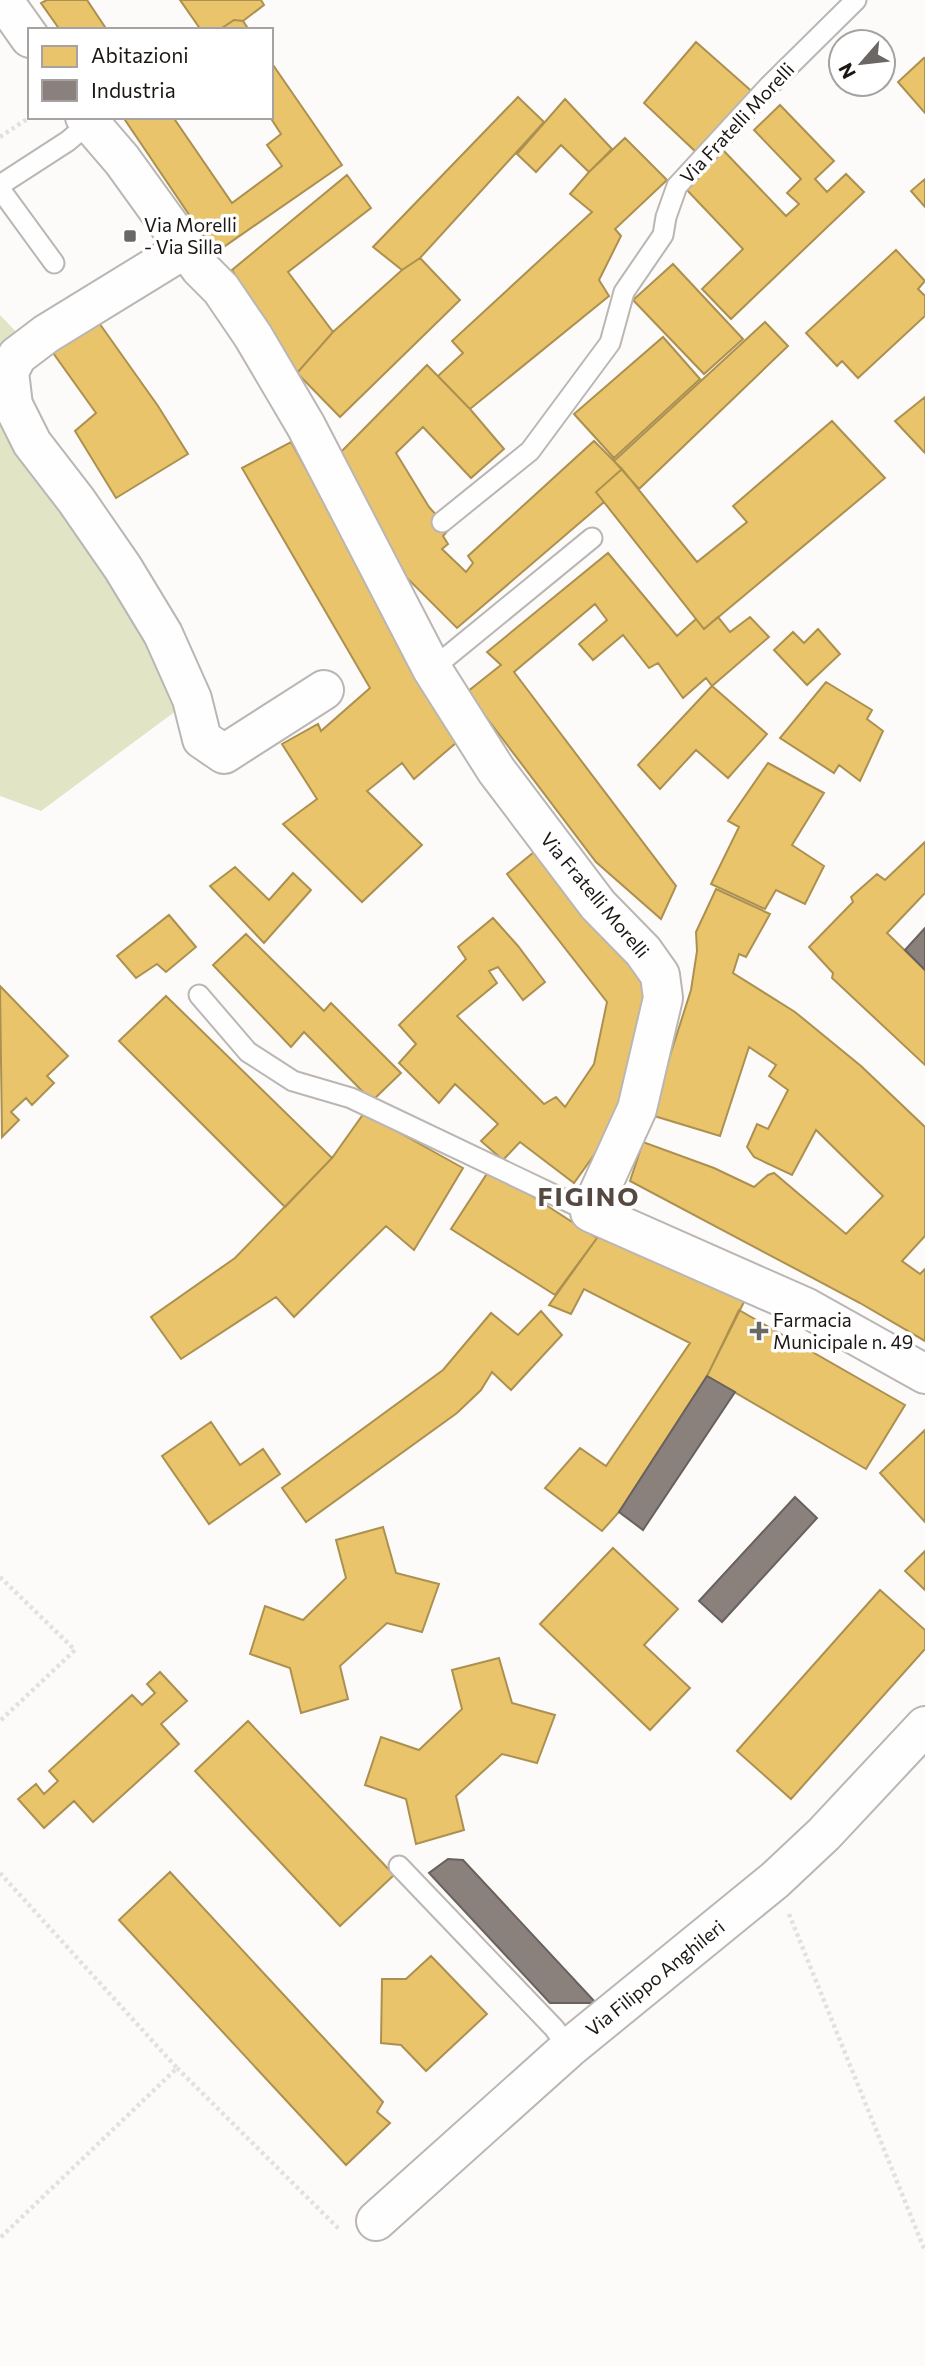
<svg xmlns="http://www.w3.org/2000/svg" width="925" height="2366" viewBox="0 0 925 2366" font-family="Commissioner,sans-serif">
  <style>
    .green { fill: #e1e4c5 }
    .homes { fill: #e9c46a; stroke: #ac9050; stroke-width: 2 }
    .industry { fill: #8a817c; stroke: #69615d; stroke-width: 2 }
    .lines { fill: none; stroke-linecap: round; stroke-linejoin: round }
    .service-casing { stroke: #bab6b3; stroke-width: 23 }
    .minor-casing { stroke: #bab6b3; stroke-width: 42 }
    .tertiary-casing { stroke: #bab6b3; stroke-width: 42 }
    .path { stroke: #e2e1e0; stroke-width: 4.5; stroke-dasharray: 3.5 3.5; stroke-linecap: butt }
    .service { stroke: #fffefe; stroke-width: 19 }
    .minor { stroke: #fffefe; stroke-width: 38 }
    .tertiary { stroke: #fffefe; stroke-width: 38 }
    .poi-dot { fill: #6b6764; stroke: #fff; stroke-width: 2.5 }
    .labels { text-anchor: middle; stroke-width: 7; stroke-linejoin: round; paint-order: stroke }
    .street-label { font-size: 19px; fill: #1d1714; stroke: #fff }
    .poi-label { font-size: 19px; fill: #1d1714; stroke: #fff; text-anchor: start }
    .district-label { font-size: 26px; font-weight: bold; letter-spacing: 2px; fill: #564941; stroke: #fff }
  </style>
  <rect width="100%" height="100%" fill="#fdfbf9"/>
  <!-- green -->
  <path class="green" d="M0 315 20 336 9 372 192 699 41 811 0 796Z"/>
  <!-- homes -->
  <path class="homes" d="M47 0H87L107 30H60L41 3Z
    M180 0H261L264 5 243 21 234 20 219 30H201Z
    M234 20 243 21 249 30H219Z
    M696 42 756 95 696 152 644 103Z
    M924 58 925 59V113L898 82Z
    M271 62 342 165 215 253 123 117H173L232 203 282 166 267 145 281 134 270 117Z
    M518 97 544 122 420 258 402 270 373 247Z
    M565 99 612 149 589 172 561 145 536 172 517 154Z
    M780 105 834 161 815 179 827 192 846 174 864 192 731 319 702 289 743 249 685 188 723 150 786 216 799 204 787 193 801 179 754 130Z
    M625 138 667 180 615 229 621 236 599 280 609 296 470 409 438 376 463 353 452 341 592 212 570 194 589 172Z
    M347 175 371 208 288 272 333 332 297 373 232 270Z
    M925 179V207L911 191Z
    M896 250 925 281 918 289 925 296V316L858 378 842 361 837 366 806 333Z
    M420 258 460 300 340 417 297 373 333 332 402 270Z
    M673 264 743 339 704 374 633 300Z
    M97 320 158 406 188 454 116 498 75 431 96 413 51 350Z
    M765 322 788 346 639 489 614 461Z
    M663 337 700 379 614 458 574 414Z
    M427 365 470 409 504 449 471 478 423 427 396 453 429 507 449 529 443 536 448 544 442 549 466 572 473 563 468 556 594 441 622 469 596 492 604 502 457 628 390 561 335 458Z
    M925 397V453L895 421Z
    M832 421 885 478 704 629 596 492 622 469 697 562 747 522 733 506Z
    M291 442 431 693 464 736 414 779 402 763 367 791 422 845 362 902 283 824 317 799 282 744 318 724 321 731 370 688 242 468Z
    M608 553 677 636 696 619 704 629 718 617 730 632 750 617 769 637 712 686 706 678 683 698 658 663 649 668 623 635 593 660 579 644 607 620 595 604 514 672 676 886 661 919 596 862 467 692 501 665 487 652Z
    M818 629 840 654 807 685 774 650 793 632 804 643Z
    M826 682 872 710 867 719 883 731 860 781 839 765 834 773 780 738Z
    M712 686 767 734 728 778 696 750 660 789 638 765Z
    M768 763 824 793 792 845 824 866 805 904 776 890 765 909 711 884 739 827 728 821Z
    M925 842V893L887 933 925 970V1065L832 978 833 973 809 947 853 902 851 897 877 874 885 880Z
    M539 848 658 991 637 1095 574 1183 520 1142 503 1160 481 1141 498 1124 455 1084 439 1103 399 1063 416 1044 399 1025 466 959 458 947 493 918 518 946 545 982 523 1000 498 967 489 971 497 983 457 1016 544 1104 556 1097 565 1107 594 1064 607 1002 507 874Z
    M235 867 269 900 293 873 311 890 264 943 210 886Z
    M716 889 770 914 746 957 739 954 733 973 795 1012 861 1066 925 1127V1236L902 1261 920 1274 925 1269V1341L860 1303 630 1181 643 1142 714 1168 754 1187 768 1175 774 1173 846 1234 883 1196 816 1130 792 1175 754 1157 747 1147 757 1124 768 1129 788 1090 769 1076 776 1065 749 1047 720 1136 651 1115 691 990 697 951 696 932Z
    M169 915 196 947 166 972 157 964 136 978 117 956Z
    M246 934 324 1011 331 1003 401 1073 372 1101 304 1032 291 1047 213 965Z
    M0 986 68 1056 47 1076 54 1083 32 1105 26 1098 11 1112 19 1120 2 1137Z
    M166 996 332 1158 285 1207 119 1041Z
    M364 1113 463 1168 414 1250 386 1226 294 1317 276 1297 181 1359 151 1317 235 1258 332 1158Z
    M490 1169 597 1238 555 1295 451 1229Z
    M603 1225 746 1298 707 1376 619 1512 602 1531 545 1488 580 1448 606 1466 690 1343 584 1289 571 1314 549 1305 597 1238Z
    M739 1310 905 1405 866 1469 707 1376Z
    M541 1311 562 1335 511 1390 492 1372 481 1390 457 1413 306 1522 282 1488 443 1370 491 1313 518 1335Z
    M211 1422 240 1465 263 1449 280 1474 209 1524 162 1456Z
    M925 1430V1522L880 1473Z
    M383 1527 396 1573 439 1584 422 1632 387 1623 340 1666 348 1699 301 1713 290 1668 250 1654 265 1606 303 1620 346 1578 336 1540Z
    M613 1548 678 1609 644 1645 690 1688 650 1730 540 1624Z
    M925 1551V1590L905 1571Z
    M880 1590 925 1630V1649L791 1799 737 1751Z
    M499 1658 512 1703 555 1715 537 1763 502 1754 456 1796 464 1830 416 1844 406 1799 365 1785 381 1737 419 1750 462 1709 452 1670Z
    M160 1672 187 1701 161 1724 179 1744 93 1822 74 1801 44 1828 18 1799 36 1784 44 1794 58 1781 49 1771 132 1695 142 1705 155 1693 147 1684Z
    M248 1721 394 1875 340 1926 195 1771Z
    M170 1872 383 2102 377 2112 390 2123 346 2165 119 1920Z
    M431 1956 487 2014 426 2071 401 2045 381 2043 382 1979H406Z"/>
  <!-- industry -->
  <path class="industry" d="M925 928V970L905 950Z
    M707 1376 735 1392 643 1530 619 1512Z
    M795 1497 817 1518 722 1622 699 1601Z
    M448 1859 463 1860 596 2003H550L429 1873Z"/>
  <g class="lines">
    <!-- service casing -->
    <g class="service-casing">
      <path id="service" d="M0 185 68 141 89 123
        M0 189 54 263
        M442 522 530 451 610 343 624 292 663 235 666 217 677 186 769 86 856 0
        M432 669 592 538
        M199 995 248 1052 293 1081 351 1098 590 1212
        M399 1866 554 2028 569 2048"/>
    </g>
    <!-- minor casing -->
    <g class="minor-casing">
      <path id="minor" d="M186 248 46 334 17 356 9 372 13 405 32 443 76 500 123 568 163 634 192 699 202 739 224 754 324 690
        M376 2221 569 2048 775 1880 824 1834 925 1726"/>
    </g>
    <!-- tertiary casing -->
    <g class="tertiary-casing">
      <path id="tertiary" d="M3 0 30 38
        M85 117 122 160 200 268 221 289 253 336 306 426 432 669 496 770 598 905 643 951 660 975 663 998 637 1109 590 1212 807 1308 925 1374"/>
    </g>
    <!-- path -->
    <path class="path" d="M0 137 30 117
      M0 1577 75 1650 0 1721
      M0 1873 177 2068 0 2238
      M789 1914 925 2251
      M177 2068 340 2230"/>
    <!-- service -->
    <use href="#service" class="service"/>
    <!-- minor -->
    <use href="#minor" class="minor"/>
    <!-- tertiary -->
    <use href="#tertiary" class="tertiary"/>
  </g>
  <!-- markers -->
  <g class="poi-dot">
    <rect x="123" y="229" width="14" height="14" rx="3.5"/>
    <path d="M755.5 1320.5h7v7h7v7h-7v7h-7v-7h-7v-7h7z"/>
  </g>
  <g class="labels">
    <!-- street labels -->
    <g class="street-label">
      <text transform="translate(737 123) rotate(-47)" y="7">Via Fratelli Morelli</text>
      <text transform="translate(595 895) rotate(50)" y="7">Via Fratelli Morelli</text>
      <text transform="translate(655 1978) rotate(-39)" y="7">Via Filippo Anghileri</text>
    </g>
    <!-- poi labels -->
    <g class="poi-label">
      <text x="144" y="232">Via Morelli<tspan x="144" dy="22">- Via Silla</tspan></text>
      <text x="773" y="1327">Farmacia<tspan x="773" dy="22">Municipale n. 49</tspan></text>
    </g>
    <!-- district labels -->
    <g class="district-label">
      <text x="589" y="1206">FIGINO</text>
    </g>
  </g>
  <!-- legend -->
  <rect x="28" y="28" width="245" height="91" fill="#ffffff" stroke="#a5a2a1" stroke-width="2"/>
  <rect x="42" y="46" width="35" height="21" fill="#e9c46a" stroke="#a5a2a1" stroke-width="2"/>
  <text x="91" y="63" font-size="21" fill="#1d1714">Abitazioni</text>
  <rect x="42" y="80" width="35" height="21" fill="#8a817c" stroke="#a5a2a1" stroke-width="2"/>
  <text x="91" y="98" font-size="21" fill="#1d1714">Industria</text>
  <!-- north arrow -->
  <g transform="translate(862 63) rotate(242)"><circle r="33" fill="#ffffff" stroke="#a5a2a1" stroke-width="2"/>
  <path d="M0-5L12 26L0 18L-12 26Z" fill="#6b6764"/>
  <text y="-10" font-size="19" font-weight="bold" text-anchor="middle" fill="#1d1714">N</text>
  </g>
</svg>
